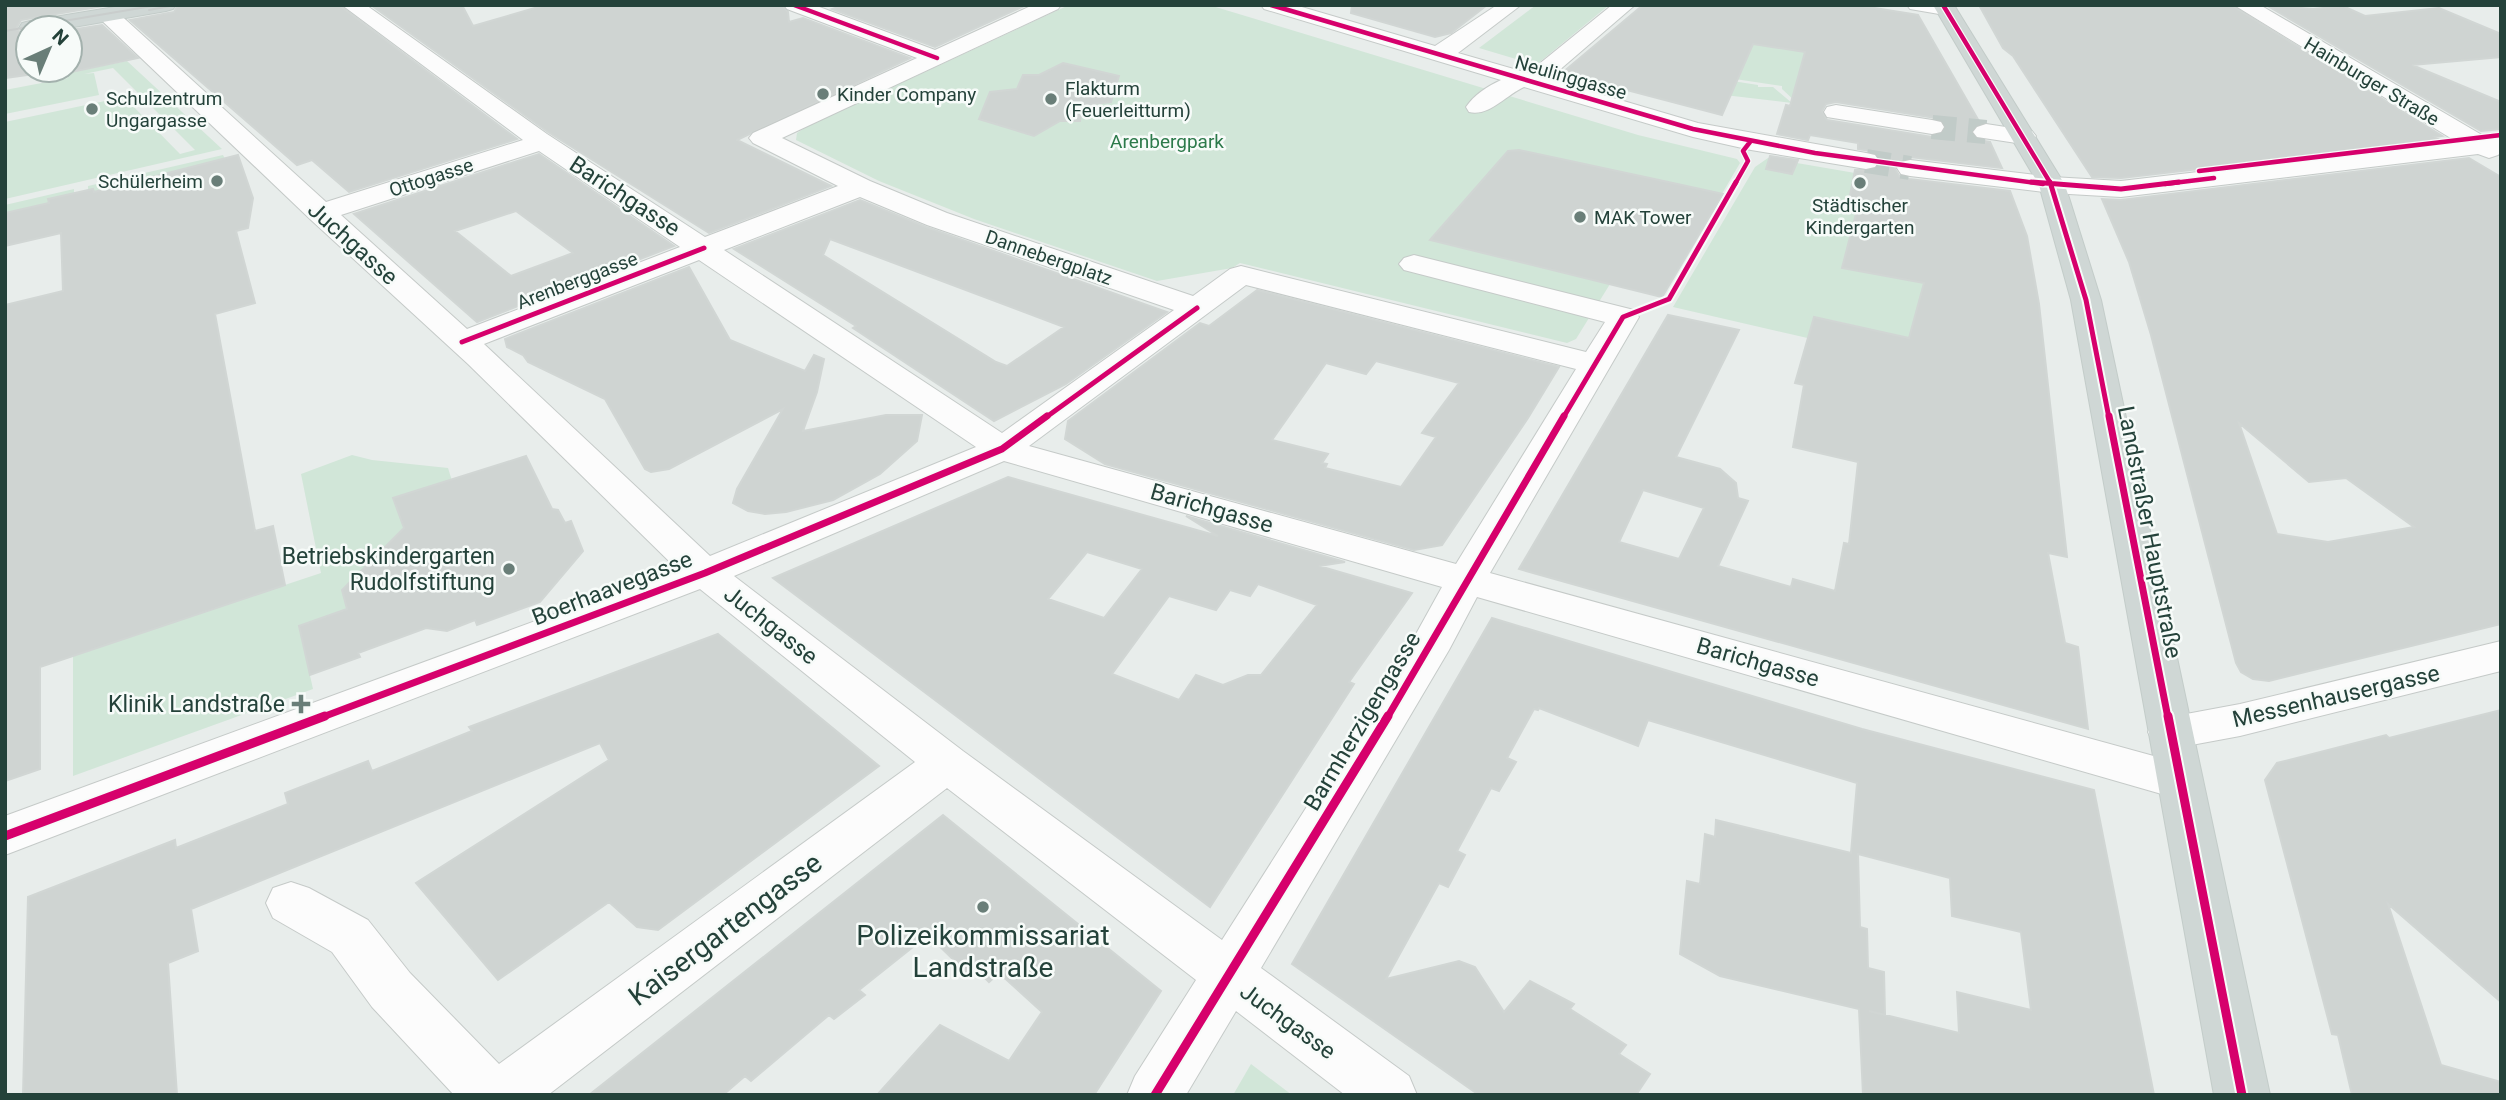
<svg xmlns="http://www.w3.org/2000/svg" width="2506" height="1100" viewBox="0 0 2506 1100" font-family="Roboto,sans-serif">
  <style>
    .green { fill: #d1e6d8 }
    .building { fill: #cfd4d2; stroke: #d1d6d4; stroke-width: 2; fill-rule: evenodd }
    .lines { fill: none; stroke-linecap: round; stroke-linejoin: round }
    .minor-tunnel { stroke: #c1cbc8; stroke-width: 24; stroke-dasharray: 24 12; stroke-linecap: butt }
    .minor-casing { stroke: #c5cac8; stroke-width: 2 }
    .major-casing { stroke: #c3ccc9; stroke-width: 2 }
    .minor { fill: #fcfcfc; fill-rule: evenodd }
    .major { fill: #cfd7d5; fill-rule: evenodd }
    .tram { stroke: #c9cdcc; stroke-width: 2 }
    .cycleway-far3-casing { stroke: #f7fbf9; stroke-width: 7 }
    .cycleway-far2-casing { stroke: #f7fbf9; stroke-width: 9 }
    .cycleway-far1-casing { stroke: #f7fbf9; stroke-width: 11 }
    .cycleway-casing { stroke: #f7fbf9; stroke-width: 13 }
    .cycleway-far3 { stroke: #d6006c; stroke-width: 4.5 }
    .cycleway-far2 { stroke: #d6006c; stroke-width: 5 }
    .cycleway-far1 { stroke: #d6006c; stroke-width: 7 }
    .cycleway { stroke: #d6006c; stroke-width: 9 }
    .poi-dot { fill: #697e78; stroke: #f7fbf9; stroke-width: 2.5 }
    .labels { text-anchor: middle; stroke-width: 5; stroke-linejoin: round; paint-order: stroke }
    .far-street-label { font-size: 19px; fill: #24423a; stroke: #f7fbf9 }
    .far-poi-label { font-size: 19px; fill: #24423a; stroke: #f7fbf9; text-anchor: start }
    .far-park-label { font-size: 19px; fill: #2d7a4b; stroke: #f7fbf9 }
    .street-label { font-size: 23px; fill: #24423a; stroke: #f7fbf9 }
    .poi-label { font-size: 23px; fill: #24423a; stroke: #f7fbf9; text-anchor: end }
    .near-street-label { font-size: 28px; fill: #24423a; stroke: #f7fbf9 }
    .near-poi-label { font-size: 28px; fill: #24423a; stroke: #f7fbf9 }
  </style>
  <rect width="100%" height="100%" fill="#e8edeb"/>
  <!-- green -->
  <path class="green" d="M1069 5H1209L1638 135 1737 159 1740 163 1664 293 1655 295 1610 284 1576 339 1567 343 1240 263 1232 268 1157 281 974 219 879 181 796 140 797 133 806 127Z
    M1536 5H1609L1536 65 1479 48Z
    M1753 44 1811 53 1797 103 1782 89V86L1695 73 1676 63 1741 72 1744 65 1730 47 1750 50Z
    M127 61 222 149 5 199V122L124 97 180 154 195 150 113 68 84 74 94 73 99 95 5 114V90L68 78 67 73Z
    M1726 80 1758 85V87H1773L1792 103 1716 94Z
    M223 155 225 159 185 168 187 172 95 195 93 189 88 190V186Z
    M1768 158 1855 173 1848 204 1858 206 1842 268 1984 294 1909 338 1831 320 1825 342 1673 307 1755 167Z
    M74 189V193L50 204 5 213V205Z
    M352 455 372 460 448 468 458 500 342 590 347 609 299 626 313 689 73 776V655L321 573 301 474Z
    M1251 1064 1292 1095H1233Z"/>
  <!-- building -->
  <path class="building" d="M5 5H109L21 20 16 29 28 37V70H63L5 78Z
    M178 5H339L517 139 349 192 312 160 297 165 130 20 174 12Z
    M371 5H462L473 26 545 5H782L788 12 789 22 803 18 910 58 737 140 831 186 709 233 548 132Z
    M844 5H1026L935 47 832 9Z
    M1352 5H1487L1451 33 1435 37 1351 13Z
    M1643 5H1856L1918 15 1980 123 1975 125 1971 134 1977 140 1990 142 2002 168 1910 157 1899 161 1895 169 1900 177 1909 179 2010 191 2027 236 2039 304 2067 557 2048 553 2065 643 2078 647 2088 729 1519 569 1668 315 1739 330 1676 457 1720 469 1736 483 1738 498 1748 501 1718 566 1791 587 1793 579 1835 591 1844 543 1849 544 1858 462 1793 447 1804 385 1795 383 1814 317 1909 338 1924 283 1842 268 1858 206 1848 205 1855 170H1876L1881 160 1876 152 1858 149V143L1810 135 1808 140 1777 134 1786 105 1790 106 1805 52 1753 44 1722 115 1562 73ZM1836 102 1942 119 1946 128 1942 135 1932 137 1827 120 1822 111 1826 104ZM1643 490 1704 508 1679 559 1619 542Z
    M1979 5H2231L2442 136 2435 137 2442 141 2121 178 2092 177 2013 56 2003 48Z
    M2266 5 2313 9 2343 6 2365 16 2439 8 2501 34V57L2412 65 2501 102V129L2481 131Z
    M102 25 138 58 67 73 65 70H70V30Z
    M1063 63 1119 76 1111 102 1083 105 1080 121H1060L1034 136 979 119 990 92 1017 89 1023 75H1039Z
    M1519 150 1659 180 1723 194 1662 297 1430 240 1508 151Z
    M539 154 674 246 477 322 354 214ZM516 211 573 253 511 276 455 231Z
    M238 155 253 198 248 228 236 231 255 303 215 314 255 531 273 526 285 585 40 667V769L5 781V305L63 291 61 233 5 246V213L49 203 48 199 93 189 94 192Z
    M1770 156 1798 160 1792 174 1766 169Z
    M2469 158 2501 177V624L2269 681 2253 679 2241 672 2236 663 2151 335 2129 262 2102 199 2121 200ZM2239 423 2309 482 2346 478 2414 527 2328 542 2277 534Z
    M860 200 926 227 1167 312 1066 384 994 421 853 328 856 326 734 249ZM830 239 910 269 1064 327 1007 366 996 362 823 255Z
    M689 267 730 340 805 371 814 355 824 359 817 392 803 431 886 415H922L917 441 880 474 833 500 786 512 765 514 748 511 733 503 737 489 783 409 669 469 651 472 645 469 605 399 528 362 523 355 507 347 505 339Z
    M1257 290 1559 367 1528 418 1442 545 1414 550 1105 464 1065 439 1068 421 1200 323 1209 326ZM1376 361 1459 383 1422 433 1436 437 1401 487 1325 468 1327 464 1322 463 1328 454 1272 440 1326 363 1366 374Z
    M526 456 552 509 558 510 565 523 571 521 583 551 540 602 477 625 475 620 447 631 426 628 358 653 360 657 310 675 299 626 347 609 342 590 404 528 393 498Z
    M1008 477 1218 536 1186 516 1345 562 1319 566 1412 593 1349 682 1354 684 1210 907 773 578ZM1087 552 1142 569 1104 618 1048 599ZM1258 584 1317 605 1261 675H1248L1223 685 1196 675 1179 700 1112 674 1169 596 1216 610 1230 590 1250 596Z
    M1492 618 1862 729 2094 790 2154 1095H1863L1859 1009 1720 976 1680 954 1687 881 1700 884 1705 834 1715 837 1716 820 1851 853 1857 783 1648 720 1638 746 1539 708 1538 710 1534 709 1507 758 1516 762 1499 791 1491 788 1457 851 1465 855 1448 887 1439 883 1386 979 1459 961 1475 967 1504 1012 1530 981 1574 1004 1570 1009 1626 1045 1619 1054 1650 1074 1636 1095H1479L1292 964ZM1858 854 1950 878 1952 916 2021 932 2031 1010 1957 992 1959 1033 1869 1011 1885 1015 1884 972 1868 968 1867 929 1860 927Z
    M718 634 879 766 658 930 637 927 609 902 498 980 416 883 609 760 600 743 191 909 198 951 168 963 177 1095H23L28 897 175 840 176 848 288 804 285 793 368 761 372 771 472 731 469 727Z
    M2501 710V1002L2388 904 2441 1065 2501 1082V1095H2352L2338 1035 2332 1034 2265 780 2277 763 2386 735 2389 738Z
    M943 815 1161 991 1094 1095H877L940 1025 1009 1061 1042 1012 999 973 989 982 974 967 966 972 928 935 859 990 865 995 834 1019 829 1015 751 1081 745 1076 723 1095H589Z"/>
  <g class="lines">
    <!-- minor-tunnel -->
    <path class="minor-tunnel" d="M1932 127 1986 132
      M1866 161 1910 168"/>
    <!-- minor casing -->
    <g class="minor-casing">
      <path id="minor" d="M342 5H366L547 134 705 237 838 186 753 143 749 138 753 133 917 58 787 9 784 5H814L935 50 1033 5H1061L1058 9 782 138 870 181 947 213 1193 296 1230 269 1241 266 1586 352 1605 322 1404 270 1399 264 1404 258 1414 255 1634 310 1639 317 1490 573 2179 763 2195 768 2202 781 2195 794 2179 799 1477 597 1449 650 1261 968 1409 1076 1417 1095H1345L1236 1011 1186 1095H1127L1135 1076 1196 980 947 788 548 1095H454L372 1007 332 952 273 918 266 903 273 888 291 882 309 888 368 920 410 973 499 1064 915 762 700 589 5 855V816L677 569 468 364 310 219 96 15 99 10H115L326 202 523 140ZM539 151 680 247 467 329 341 215ZM860 197 927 225 1174 310 1002 433 724 250ZM699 260 976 447 710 556 484 344ZM1246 285 1576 369 1456 564 1029 446ZM1004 461 1442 587 1411 643 1222 940 963 751 734 576Z
        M1261 5H1295L1435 46 1497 5H1521L1458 53 1528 73 1612 5H1635L1549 79 1698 123 1866 153 1875 155 1879 161 1875 167 1866 169 1751 150 1693 137 1524 87C1506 95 1489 117 1469 112L1466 107C1474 95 1488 86 1501 80L1264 9Z
        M1907 5H1953L1956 9 1952 13 1945 15 1910 9Z
        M2234 5H2260L2487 138 2501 136V152L2498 155 2489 158 2478 154 2121 197 2052 193 1910 176 1901 174 1897 168 1901 162 1910 160 2052 177 2121 181 2457 142Z
        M1836 105 1932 120 1941 122 1944 127 1941 132 1932 134 1827 117 1824 112 1827 107Z
        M1986 124 2032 131 2036 136 2032 141 2023 144 1977 137 1973 132 1977 127Z
        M2501 641V671L2240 736 2170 749 2154 744 2148 732 2154 720 2240 704Z"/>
    </g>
    <!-- major casing -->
    <g class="major-casing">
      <path id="major" d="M127 5H176L173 9 166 11 68 28H28V34L19 28 22 23 30 21Z
        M1933 5H1954L2065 185 2101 300 2270 1095H2214L2071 300 2039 185Z"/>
    </g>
    <!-- minor -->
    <use href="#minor" class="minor"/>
    <!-- major -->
    <use href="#major" class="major"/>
    <!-- tram -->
    <path class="tram" d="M149 10 175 5
      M5 31 158 5"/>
    <!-- cycleway-far3 casing -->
    <g class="cycleway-far3-casing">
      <path id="cycleway-far3" d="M794 5 937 58
        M1271 5 1693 129 1815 153 2043 184
        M1943 5 2051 184
        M2199 171 2501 135
        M1735 184 1748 161 1743 151 1750 142
        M2165 184 2214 178"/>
    </g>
    <!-- cycleway-far2 casing -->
    <g class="cycleway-far2-casing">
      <path id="cycleway-far2" d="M2031 182 2121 189 2179 182
        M2050 182 2086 300 2109 418
        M462 342 704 248
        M1045 418 1197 308
        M1563 418 1623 317 1669 299 1736 182"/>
    </g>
    <!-- cycleway-far1 casing -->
    <g class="cycleway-far1-casing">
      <path id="cycleway-far1" d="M2109 416 2168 718
        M320 718 705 573 1002 449 1047 416
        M1387 718 1564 416"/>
    </g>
    <!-- cycleway casing -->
    <g class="cycleway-casing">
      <path id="cycleway" d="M2168 716 2242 1095
        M5 836 325 716
        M1155 1095 1388 716"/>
    </g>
    <!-- cycleway-far3 -->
    <use href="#cycleway-far3" class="cycleway-far3"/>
    <!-- cycleway-far2 -->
    <use href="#cycleway-far2" class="cycleway-far2"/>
    <!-- cycleway-far1 -->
    <use href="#cycleway-far1" class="cycleway-far1"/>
    <!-- cycleway -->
    <use href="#cycleway" class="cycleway"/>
  </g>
  <!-- markers -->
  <g class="poi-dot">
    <circle cx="823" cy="94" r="7"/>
    <circle cx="1051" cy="99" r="7"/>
    <circle cx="92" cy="109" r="7"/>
    <circle cx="217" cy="181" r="7"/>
    <circle cx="1860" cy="183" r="7"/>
    <circle cx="1580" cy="217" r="7"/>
    <circle cx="509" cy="569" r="7"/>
    <path d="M297.5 693.5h7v7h7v7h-7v7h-7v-7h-7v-7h7z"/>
    <circle cx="983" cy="907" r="7"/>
  </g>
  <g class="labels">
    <!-- far-street labels -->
    <g class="far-street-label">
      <text transform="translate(1571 77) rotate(16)" y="7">Neulinggasse</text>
      <text transform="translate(2372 81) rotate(31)" y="7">Hainburger Straße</text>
      <text transform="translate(431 177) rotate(-18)" y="7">Ottogasse</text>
      <text transform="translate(1049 257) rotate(19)" y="7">Dannebergplatz</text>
      <text transform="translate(577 280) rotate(-21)" y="7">Arenberggasse</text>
    </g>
    <!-- far-poi labels -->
    <g class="far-poi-label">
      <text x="1065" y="95">Flakturm<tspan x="1065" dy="22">(Feuerleitturm)</tspan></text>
      <text x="837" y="101">Kinder Company</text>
      <text x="106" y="105">Schulzentrum<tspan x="106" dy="22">Ungargasse</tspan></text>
      <text x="203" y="188" text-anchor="end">Schülerheim</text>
      <text x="1860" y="212" text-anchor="middle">Städtischer<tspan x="1860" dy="22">Kindergarten</tspan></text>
      <text x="1594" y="224">MAK Tower</text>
    </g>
    <!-- far-park labels -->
    <g class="far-park-label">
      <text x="1167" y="148">Arenbergpark</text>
    </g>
    <!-- street labels -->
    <g class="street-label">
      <text transform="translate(625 196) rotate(33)" y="8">Barichgasse</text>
      <text transform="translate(353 243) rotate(42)" y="8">Juchgasse</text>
      <text transform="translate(1212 508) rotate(16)" y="8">Barichgasse</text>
      <text transform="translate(2150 532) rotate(79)" y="8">Landstraßer Hauptstraße</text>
      <text transform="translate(612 588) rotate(-21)" y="8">Boerhaavegasse</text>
      <text transform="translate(771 625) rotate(38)" y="8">Juchgasse</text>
      <text transform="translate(1758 662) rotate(16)" y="8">Barichgasse</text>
      <text transform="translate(2336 696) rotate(-13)" y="8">Messenhausergasse</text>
      <text transform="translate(1362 721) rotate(-59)" y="8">Barmherzigengasse</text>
      <text transform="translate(1288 1021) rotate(36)" y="8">Juchgasse</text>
    </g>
    <!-- poi labels -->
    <g class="poi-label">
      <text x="495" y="564">Betriebskindergarten<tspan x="495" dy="26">Rudolfstiftung</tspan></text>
      <text x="285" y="712">Klinik Landstraße</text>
    </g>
    <!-- near-street labels -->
    <g class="near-street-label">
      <text transform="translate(725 929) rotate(-37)" y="10">Kaisergartengasse</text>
    </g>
    <!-- near-poi labels -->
    <g class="near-poi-label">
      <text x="983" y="945">Polizeikommissariat<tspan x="983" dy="32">Landstraße</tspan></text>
    </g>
  </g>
  <!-- border -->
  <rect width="2506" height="1100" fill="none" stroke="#24423a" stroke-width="14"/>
  <!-- north arrow -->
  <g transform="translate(49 49) rotate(44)"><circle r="33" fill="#f7fbf9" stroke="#a3b1ad" stroke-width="2"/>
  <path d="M0-5L12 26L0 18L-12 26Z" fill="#697e78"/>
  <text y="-10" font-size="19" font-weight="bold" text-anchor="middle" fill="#24423a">N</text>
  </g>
</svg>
